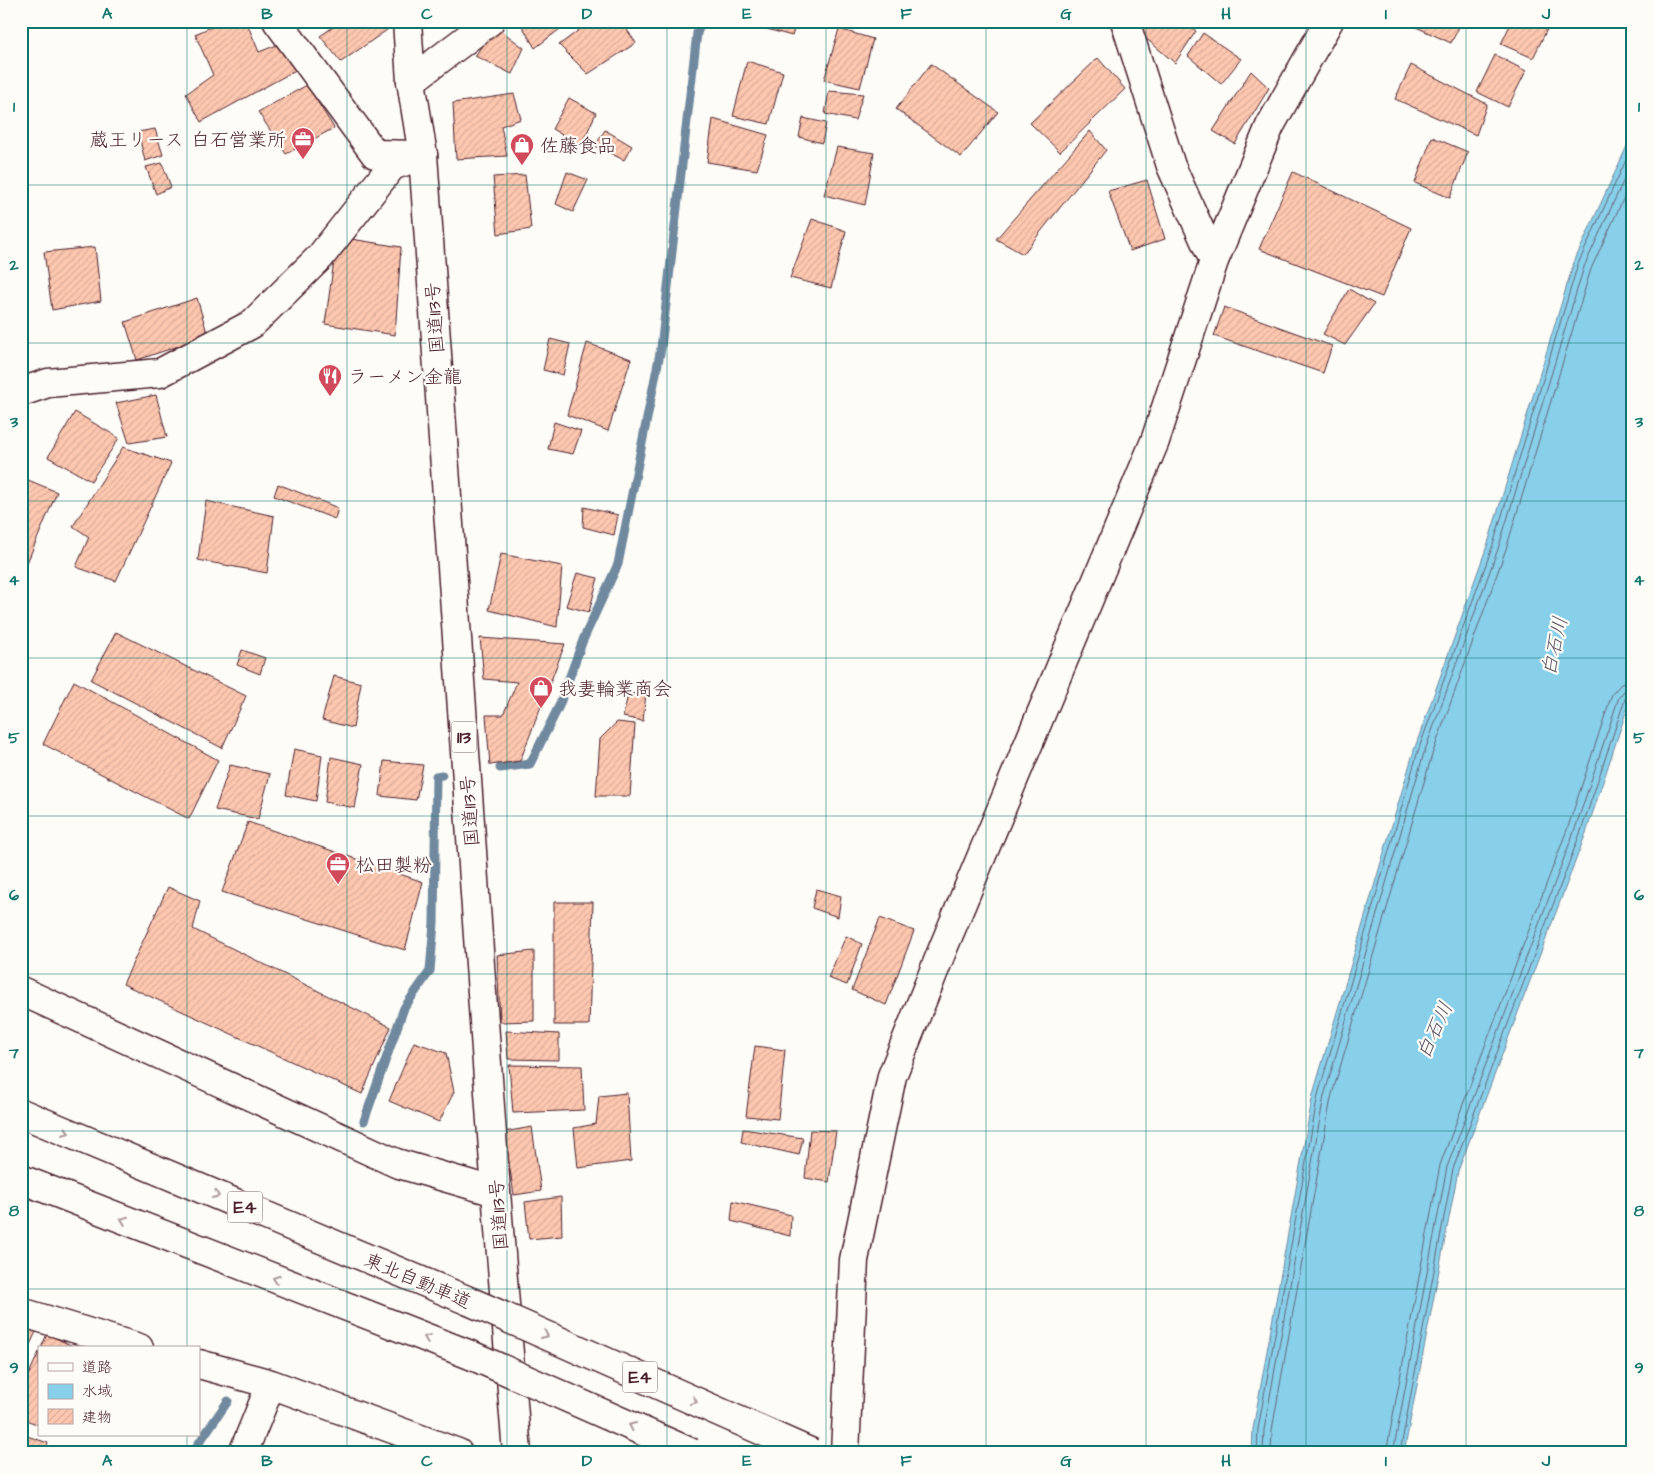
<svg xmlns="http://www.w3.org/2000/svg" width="1653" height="1474" viewBox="0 0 1653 1474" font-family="'Architects Daughter','Klee One',sans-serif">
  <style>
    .water { fill: #88cfea; stroke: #6f899e }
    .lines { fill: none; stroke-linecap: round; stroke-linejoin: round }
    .shore { stroke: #636577; stroke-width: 1 }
    .stream { stroke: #6f899e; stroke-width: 9 }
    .building { fill: url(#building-hatch); stroke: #4a1f2b }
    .minor-casing { stroke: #4a1f2b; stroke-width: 31 }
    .trunk-casing { stroke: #4a1f2b; stroke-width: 31 }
    .motorway-casing { stroke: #4a1f2b; stroke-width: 31 }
    .minor { stroke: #fdfcf7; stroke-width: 28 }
    .trunk { stroke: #fdfcf7; stroke-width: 28 }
    .motorway { stroke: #fdfcf7; stroke-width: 28 }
    .motorway-bridge-casing { stroke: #4a1f2b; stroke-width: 31; stroke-linecap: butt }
    .motorway-bridge { stroke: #fdfcf7; stroke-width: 28 }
    .oneway { stroke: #ac999b }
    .grid { fill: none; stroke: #0f766e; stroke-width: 1; stroke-opacity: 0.55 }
    .labels { text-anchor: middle; stroke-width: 4.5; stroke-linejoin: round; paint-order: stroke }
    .shield { fill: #fdfcf7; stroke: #806168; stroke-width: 1 }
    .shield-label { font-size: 18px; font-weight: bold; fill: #4a1f2b }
    .poi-label { font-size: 19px; fill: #4a1f2b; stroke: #fdfcf7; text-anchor: start }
    .street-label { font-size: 19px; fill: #4a1f2b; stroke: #fdfcf7 }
    .water-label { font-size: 20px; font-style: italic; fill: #5d5464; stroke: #fdfcf7 }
    .neatline { fill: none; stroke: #0f766e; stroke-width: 2 }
    .grid-label { font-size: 16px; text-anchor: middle; font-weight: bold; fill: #0f766e }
  </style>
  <defs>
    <pattern id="building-hatch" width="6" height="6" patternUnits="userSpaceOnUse" patternTransform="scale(1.25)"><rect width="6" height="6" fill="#fec8b0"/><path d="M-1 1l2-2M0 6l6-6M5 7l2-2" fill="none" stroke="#dbab98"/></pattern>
  </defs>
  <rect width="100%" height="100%" fill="#fdfcf7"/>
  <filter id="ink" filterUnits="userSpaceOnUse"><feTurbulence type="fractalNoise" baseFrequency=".02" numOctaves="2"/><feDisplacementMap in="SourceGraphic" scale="10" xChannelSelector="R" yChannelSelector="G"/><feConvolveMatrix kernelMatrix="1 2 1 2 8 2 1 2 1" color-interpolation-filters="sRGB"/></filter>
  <g filter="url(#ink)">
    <!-- water -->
    <path class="water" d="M1632 135V694L1586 833 1458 1171 1404 1453H1252L1253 1429 1313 1094 1414 750 1488 543 1574 262Z"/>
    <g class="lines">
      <!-- shore -->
      <path class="shore" d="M1257 1453 1258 1429 1318 1095 1418 751 1493 545 1578 264 1632 147
        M1263 1453 1264 1430 1324 1096 1424 753 1499 546 1584 267 1632 162
        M1271 1453 1272 1430 1331 1098 1432 755 1506 549 1591 269 1632 180
        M1386 1453 1440 1165 1568 827 1612 694 1621 684 1632 681
        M1393 1453 1447 1167 1575 829 1619 697 1624 691 1632 689
        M1400 1453 1453 1169 1581 831 1625 699 1627 696 1632 695"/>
      <!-- stream -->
      <path class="stream" d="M500 768 530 764 559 706 583 640 618 564 661 348 697 33 702 21
        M364 1121 404 1008 430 971 434 923 436 776 442 775
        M192 1453 228 1401"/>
    </g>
    <!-- building -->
    <path class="building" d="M225 21H246L259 52 282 43 296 70 201 122 186 94 213 75 195 34Z
      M342 21H381L387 30 341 62 320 36Z
      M519 21H567L568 23 535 48Z
      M591 21H621L636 43 588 74 559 45Z
      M738 21H797L792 36Z
      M1133 21H1183L1196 31 1175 63 1130 25Z
      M1403 21H1462L1451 43Z
      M1512 21H1551L1533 58 1501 44Z
      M495 26 524 48 512 74 475 56Z
      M839 29 873 39 860 88 824 80Z
      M1203 33 1241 59 1221 84 1188 56Z
      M1495 55 1526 71 1508 107 1477 92Z
      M1098 58 1125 89 1060 152 1030 123Z
      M747 61 783 72 769 124 733 116Z
      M931 64 998 112 961 157 896 109Z
      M1411 65 1487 104 1476 135 1395 99Z
      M1251 71 1269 88 1235 144 1213 131Z
      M307 85 334 128 286 154 258 112Z
      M829 91 863 94 855 120 825 114Z
      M514 94 521 119 501 126 507 156 456 159 453 103Z
      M569 98 596 113 581 146 552 129Z
      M803 118 826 123 822 143 799 137Z
      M713 119 768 135 757 170 707 162Z
      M155 129 163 155 145 161 138 132Z
      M605 130 632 146 624 160 595 146Z
      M1090 131 1106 150 1023 254 996 239Z
      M1432 137 1468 152 1450 198 1415 183Z
      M837 147 874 153 865 205 824 195Z
      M162 163 171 187 156 194 146 167Z
      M567 172 588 180 573 212 556 204Z
      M1293 172 1411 228 1382 297 1259 249Z
      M525 175 531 229 498 234 493 177Z
      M1147 180 1165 239 1130 251 1108 191Z
      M812 219 846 231 831 288 790 278Z
      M351 239 401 247 395 335 325 324 335 254Z
      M95 247 101 301 52 310 44 252Z
      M1349 289 1374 304 1345 345 1323 334Z
      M197 298 208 336 137 360 125 322Z
      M1224 307 1332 346 1323 373 1214 336Z
      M550 339 570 344 563 375 543 370Z
      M587 343 631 359 608 431 567 415Z
      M156 395 167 437 129 443 116 403Z
      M75 412 119 438 91 481 48 457Z
      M554 422 581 431 573 454 548 449Z
      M123 447 171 463 116 581 76 567 89 537 73 526Z
      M21 477 57 492 21 577Z
      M278 484 338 508 335 519 274 496Z
      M206 501 274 516 267 573 198 560Z
      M584 507 618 515 614 535 583 527Z
      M501 554 562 566 557 627 489 610Z
      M577 573 598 578 589 612 566 606Z
      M116 632 246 696 222 748 91 680Z
      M480 638 565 644 520 761 490 765 486 715H503L517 682 484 679Z
      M242 650 265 658 260 674 237 665Z
      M334 676 361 683 353 728 322 720Z
      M74 681 218 760 189 819 43 744Z
      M646 693 643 721 623 717 628 694Z
      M617 722 635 724 630 796H596L600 739Z
      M294 749 322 755 316 801 286 795Z
      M331 757 363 764 355 808 325 802Z
      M384 761 423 765 416 800 380 796Z
      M230 765 270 774 258 819 215 810Z
      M248 822 423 882 405 950 222 892Z
      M168 887 200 901 193 929 391 1027 362 1094 123 984Z
      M816 889 841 896 838 917 812 908Z
      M554 902H593L589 1025H554Z
      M880 918 914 931 886 1005 852 990Z
      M846 936 862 944 847 985 828 978Z
      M534 951V1021L500 1022 497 955Z
      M506 1031 559 1034V1060L508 1059Z
      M414 1042 446 1053 454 1092 439 1122 389 1101Z
      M755 1046 785 1050 778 1119 746 1116Z
      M509 1065 582 1066 584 1110 513 1113Z
      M627 1093 631 1161 578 1168 574 1128 596 1124 599 1096Z
      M532 1127 541 1191 514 1195 504 1132Z
      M743 1129 803 1138 799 1155 741 1142Z
      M810 1130 836 1131 829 1182 805 1178Z
      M561 1197 562 1236 529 1239 525 1202Z
      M733 1201 791 1215 790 1236 731 1221Z
      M21 1313 41 1321 21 1364Z
      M47 1334 77 1348H41Z
      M39 1352V1425L21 1418V1391Z
      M21 1434 48 1443 45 1453H21Z"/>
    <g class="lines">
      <!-- minor casing -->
      <g class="minor-casing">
        <path id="minor" d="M277 21 375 154 416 155
          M1125 21 1171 166 1214 261
          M411 81 490 21
          M21 392 48 383 160 373 252 324 320 257 392 166 423 155
          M21 991 396 1163 496 1192
          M21 1312 139 1348
          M199 1364 271 1384 458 1453
          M243 1453 271 1384
          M845 1453 854 1260 892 1076 944 946 1155 441 1214 261 1270 126 1329 21"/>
      </g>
      <!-- trunk casing -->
      <g class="trunk-casing">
        <path id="trunk" d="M407 21 411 81 423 155 496 1192 517 1453"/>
      </g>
      <!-- motorway casing -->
      <g class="motorway-casing">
        <path id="motorway" d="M21 1113 469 1301
          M21 1179 473 1356"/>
      </g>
      <!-- minor -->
      <use href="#minor" class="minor"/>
      <!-- trunk -->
      <use href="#trunk" class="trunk"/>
      <!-- motorway -->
      <use href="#motorway" class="motorway"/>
      <!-- motorway-bridge casing -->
      <g class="motorway-bridge-casing">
        <path id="motorway-bridge" d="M469 1301 812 1453
          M473 1356 692 1453"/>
      </g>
      <!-- motorway-bridge -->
      <use href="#motorway-bridge" class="motorway-bridge"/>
    </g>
    <!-- one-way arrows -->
    <defs><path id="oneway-chevron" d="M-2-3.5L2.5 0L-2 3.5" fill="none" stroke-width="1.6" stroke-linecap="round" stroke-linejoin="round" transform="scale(1.25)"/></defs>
    <g class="oneway">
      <use href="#oneway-chevron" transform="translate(66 1132) rotate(23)"/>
      <use href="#oneway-chevron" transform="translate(216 1195) rotate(23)"/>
      <use href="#oneway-chevron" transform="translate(124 1220) rotate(-159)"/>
      <use href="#oneway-chevron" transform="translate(276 1279) rotate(-159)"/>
      <use href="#oneway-chevron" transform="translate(545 1335) rotate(24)"/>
      <use href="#oneway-chevron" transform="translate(427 1338) rotate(-159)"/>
      <use href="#oneway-chevron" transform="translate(694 1401) rotate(24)"/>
      <use href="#oneway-chevron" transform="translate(632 1426) rotate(-156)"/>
    </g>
  </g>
  <!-- grid -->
  <path class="grid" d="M187 21V1348M347 21V1453M507 21V1453M667 21V1453M826 21V1453M986 21V1453M1146 21V1453M1306 21V1453M1466 21V1453M21 185H1632M21 343H1632M21 501H1632M21 658H1632M21 816H1632M21 974H1632M21 1131H1632M21 1289H1632M187 1435V1453"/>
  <!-- icons -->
  <defs>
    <g id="office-pin" transform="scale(1.25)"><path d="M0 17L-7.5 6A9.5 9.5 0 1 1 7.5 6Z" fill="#d1495b" stroke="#fdfcf7"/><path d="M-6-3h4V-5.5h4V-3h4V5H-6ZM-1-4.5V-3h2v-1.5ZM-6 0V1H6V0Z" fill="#fff"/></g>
    <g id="shop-pin" transform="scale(1.25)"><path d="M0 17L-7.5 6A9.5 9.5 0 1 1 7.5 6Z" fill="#d1495b" stroke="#fdfcf7"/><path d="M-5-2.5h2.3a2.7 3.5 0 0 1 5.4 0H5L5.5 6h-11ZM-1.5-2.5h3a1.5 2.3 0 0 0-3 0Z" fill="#fff"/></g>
    <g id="restaurant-pin" transform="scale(1.25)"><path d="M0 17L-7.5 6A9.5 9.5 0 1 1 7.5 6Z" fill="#d1495b" stroke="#fdfcf7"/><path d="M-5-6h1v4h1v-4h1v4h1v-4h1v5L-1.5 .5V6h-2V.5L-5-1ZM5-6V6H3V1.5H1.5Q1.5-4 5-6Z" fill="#fff"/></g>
  </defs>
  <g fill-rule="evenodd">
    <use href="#office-pin" x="303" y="139"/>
    <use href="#shop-pin" x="522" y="145"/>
    <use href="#restaurant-pin" x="330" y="376"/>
    <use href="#shop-pin" x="541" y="688"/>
    <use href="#office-pin" x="338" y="864"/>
  </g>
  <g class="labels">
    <!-- shield labels -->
    <g class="shield">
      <rect x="451.5" y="721.5" width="25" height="31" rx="4"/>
      <rect x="227.5" y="1191.5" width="35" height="31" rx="4"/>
      <rect x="622.5" y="1361.5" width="35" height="31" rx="4"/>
    </g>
    <g class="shield-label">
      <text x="464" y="743">113</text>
      <text x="245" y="1213">E4</text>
      <text x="640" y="1383">E4</text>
    </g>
    <!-- poi labels -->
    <g class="poi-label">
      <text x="286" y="146" text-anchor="end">蔵王リース 白石営業所</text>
      <text x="540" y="152">佐藤食品</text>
      <text x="348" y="383">ラーメン金龍</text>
      <text x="558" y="695">我妻輪業商会</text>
      <text x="356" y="871">松田製粉</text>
    </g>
    <!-- street labels -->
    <g class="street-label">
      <text transform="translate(434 318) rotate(-94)" y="7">国道113号</text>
      <text transform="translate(469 811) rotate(-94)" y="7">国道113号</text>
      <text transform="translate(498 1215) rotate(-94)" y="7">国道113号</text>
      <text transform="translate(418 1280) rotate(23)" y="7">東北自動車道</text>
    </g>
    <!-- water labels -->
    <g class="water-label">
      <text transform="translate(1554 646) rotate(-78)" y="7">白石川</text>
      <text transform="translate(1434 1030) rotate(-65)" y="7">白石川</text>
    </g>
  </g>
  <!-- margin -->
  <rect width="1653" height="1474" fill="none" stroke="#fdfcf7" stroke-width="55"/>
  <!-- legend -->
  <rect x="38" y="1346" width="162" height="90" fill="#fdfcf7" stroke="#b5a4a5"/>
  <rect x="48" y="1363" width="25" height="8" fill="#fdfcf7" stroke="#b5a4a5"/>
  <text x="82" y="1372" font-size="15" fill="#4a1f2b">道路</text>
  <rect x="48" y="1384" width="25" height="15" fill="#88cfea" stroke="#b5a4a5"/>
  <text x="82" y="1396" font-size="15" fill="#4a1f2b">水域</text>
  <rect x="48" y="1409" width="25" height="15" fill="url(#building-hatch)" stroke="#b5a4a5"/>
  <text x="82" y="1422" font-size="15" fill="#4a1f2b">建物</text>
  <rect x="28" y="28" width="1598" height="1418" class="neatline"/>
  <g class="grid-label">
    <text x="107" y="19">A</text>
    <text x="267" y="19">B</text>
    <text x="427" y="19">C</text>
    <text x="587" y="19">D</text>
    <text x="747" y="19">E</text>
    <text x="906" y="19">F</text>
    <text x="1066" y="19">G</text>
    <text x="1226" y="19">H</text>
    <text x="1386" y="19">I</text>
    <text x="1546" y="19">J</text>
    <text x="14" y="112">1</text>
    <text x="1639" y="112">1</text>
    <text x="14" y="270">2</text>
    <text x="1639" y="270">2</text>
    <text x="14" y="427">3</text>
    <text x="1639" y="427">3</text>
    <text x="14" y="585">4</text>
    <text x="1639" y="585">4</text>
    <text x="14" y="743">5</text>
    <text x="1639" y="743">5</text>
    <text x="14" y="900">6</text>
    <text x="1639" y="900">6</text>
    <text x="14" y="1058">7</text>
    <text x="1639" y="1058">7</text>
    <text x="14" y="1216">8</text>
    <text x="1639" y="1216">8</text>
    <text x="14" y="1373">9</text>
    <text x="1639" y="1373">9</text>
    <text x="107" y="1466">A</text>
    <text x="267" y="1466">B</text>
    <text x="427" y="1466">C</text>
    <text x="587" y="1466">D</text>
    <text x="747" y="1466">E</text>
    <text x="906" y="1466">F</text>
    <text x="1066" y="1466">G</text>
    <text x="1226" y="1466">H</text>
    <text x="1386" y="1466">I</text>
    <text x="1546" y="1466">J</text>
  </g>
</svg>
